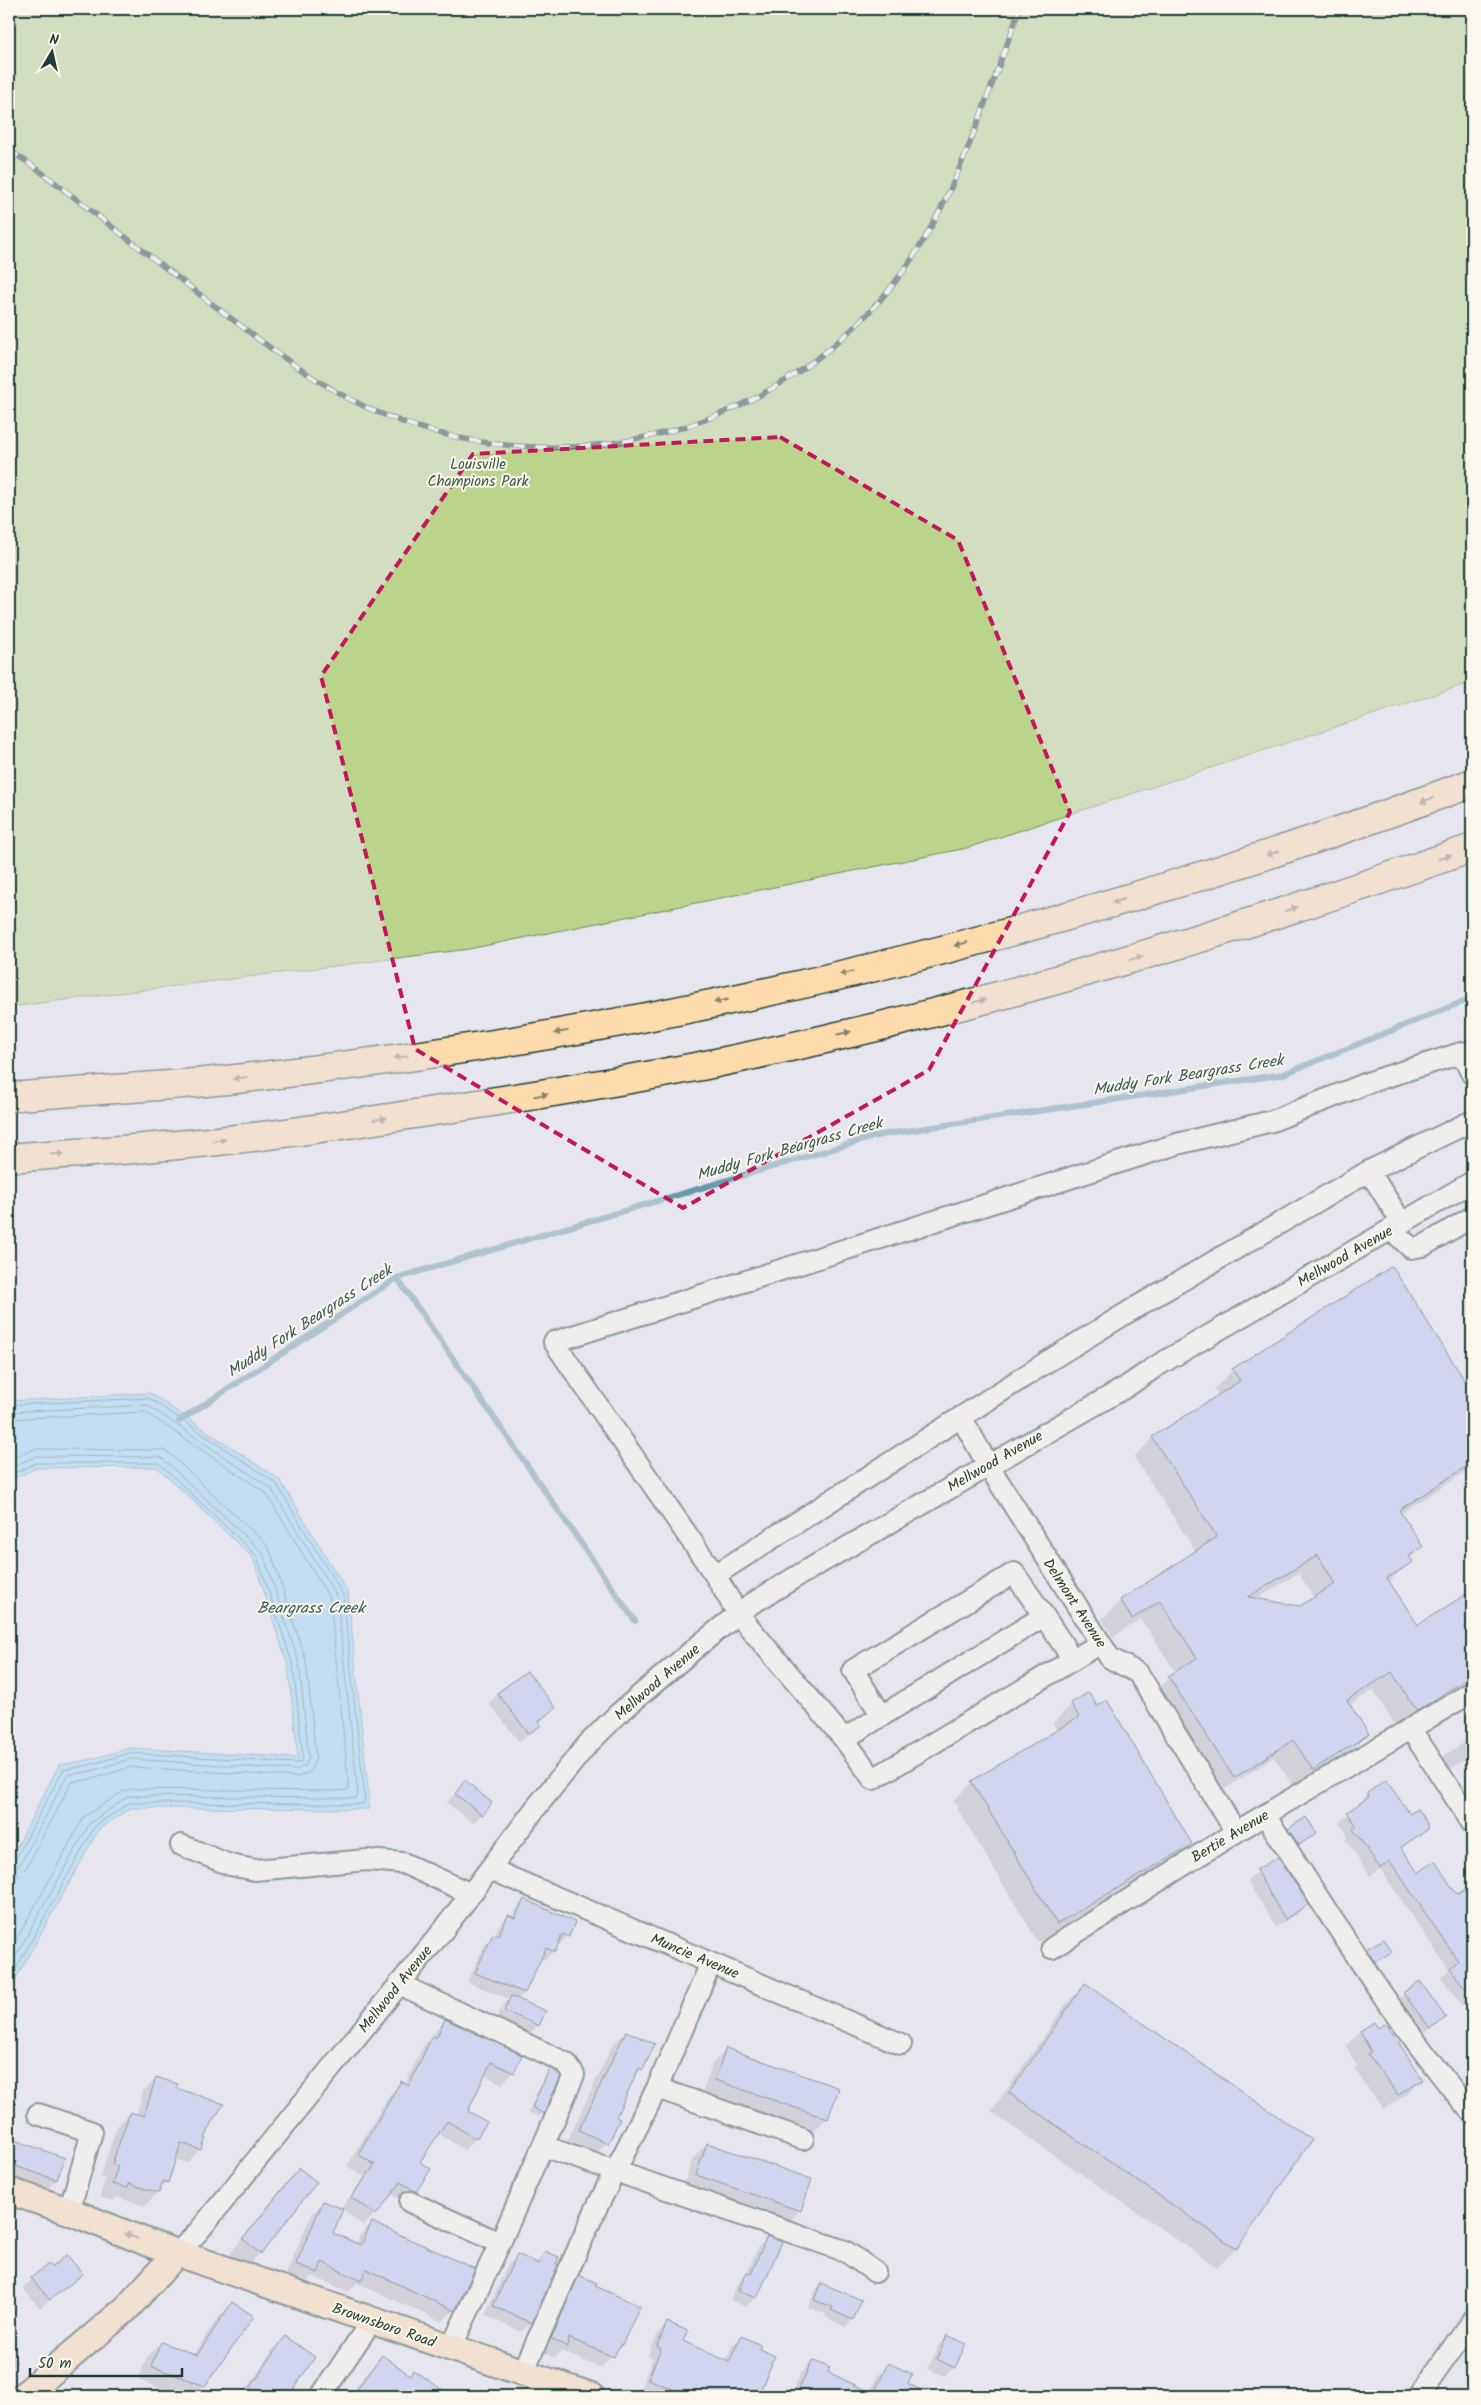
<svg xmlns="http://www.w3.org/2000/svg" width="1481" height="2405" viewBox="0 0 1481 2405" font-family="Kalam,sans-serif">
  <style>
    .green { fill: #bbd48b; stroke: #6d8860 }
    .water { fill: #97d5f8; stroke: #6798aa }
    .shadow { fill: #0003; fill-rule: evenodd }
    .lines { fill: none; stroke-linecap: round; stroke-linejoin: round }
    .shore { stroke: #4f7a82; stroke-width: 1 }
    .stream { stroke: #6798aa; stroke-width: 6 }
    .building { fill: #b7c0f1; stroke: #1f3d34; fill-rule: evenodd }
    .minor-casing { stroke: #1f3d34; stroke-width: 24 }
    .major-casing { stroke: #1f3d34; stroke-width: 30 }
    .highway-casing { stroke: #1f3d34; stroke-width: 31 }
    .minor { stroke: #fbf7ec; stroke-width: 20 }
    .major { stroke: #fedbac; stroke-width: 26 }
    .highway { stroke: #fedbac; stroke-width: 28 }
    .rail-casing { stroke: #1f3d34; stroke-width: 5.5 }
    .rail { stroke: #fbf7ec; stroke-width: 4; stroke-dasharray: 11; stroke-linecap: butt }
    .oneway { fill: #83846a }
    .marked { fill: none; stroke: #c2185b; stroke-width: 4; stroke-dasharray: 10 6; stroke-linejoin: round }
    .labels { text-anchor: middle; stroke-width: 4; stroke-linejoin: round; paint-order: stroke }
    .park-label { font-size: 15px; fill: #3e5b45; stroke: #fbf7ec }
    .street-label { font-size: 15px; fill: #1f3d34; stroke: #fbf7ec }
    .water-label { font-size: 16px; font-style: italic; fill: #375b5b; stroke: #fbf7ec }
  </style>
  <rect width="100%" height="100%" fill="#e7e6ee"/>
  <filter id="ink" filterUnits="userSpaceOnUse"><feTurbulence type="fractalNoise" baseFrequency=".02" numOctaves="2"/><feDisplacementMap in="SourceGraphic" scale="10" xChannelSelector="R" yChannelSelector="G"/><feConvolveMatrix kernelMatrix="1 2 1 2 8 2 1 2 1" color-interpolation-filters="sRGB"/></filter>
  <g filter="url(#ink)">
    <!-- green -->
    <path class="green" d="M9 9H1472V682L967 848 469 949 9 1007Z"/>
    <!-- water -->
    <path class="water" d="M150 1393 280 1480 348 1593 370 1809 131 1808 99 1829 9 1991V1862L59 1765 88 1760 129 1748 298 1758 288 1666 253 1558 157 1467 36 1468 9 1481 10 1401Z"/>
    <!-- shadow -->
    <path class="shadow" d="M1391 1268 1472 1394V1468L1400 1514 1421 1547 1409 1559 1411 1561 1388 1583 1417 1627 1472 1592V1681L1398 1729 1373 1690 1349 1705 1367 1734 1349 1752 1294 1788 1274 1757 1214 1796 1150 1696 1176 1673 1141 1619 1113 1637 1102 1620 1120 1601 1196 1552 1134 1457 1153 1438 1219 1396 1214 1389 1233 1370ZM1299 1573 1314 1599 1300 1608 1255 1600Z
      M498 1694 554 1708 538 1722 540 1725 530 1734 519 1742 489 1703Z
      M1089 1694 1190 1844 1171 1862 1038 1942 953 1801 972 1782 1057 1731 1053 1723 1072 1704Z
      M1472 1737V1758V1756L1440 1775 1435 1765 1444 1756Z
      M465 1782 482 1814 473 1823 447 1803Z
      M1386 1782 1409 1816 1426 1829 1401 1849 1418 1874 1458 1896 1464 1892 1472 1903V2013L1467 2004 1463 2006 1441 1978 1449 1970 1380 1869 1370 1876 1345 1839 1348 1836 1339 1822 1359 1805 1368 1794Z
      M1289 1830 1315 1833 1289 1854 1280 1839Z
      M1278 1859 1307 1904 1298 1913 1276 1927 1247 1881 1257 1871Z
      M524 1900 568 1936 559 1945 556 1944 554 1951 544 1960 539 1958 524 1993 517 2000 544 2012 537 2026 528 2035 496 2020 500 2010 535 2026V2024L501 2008 509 1999 467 1982 485 1945 494 1936 499 1925 508 1916 511 1918 515 1910Z
      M1367 1950 1390 1952 1370 1966 1363 1955Z
      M1085 1985 1311 2140 1236 2249 1217 2267 991 2112 1066 2004Z
      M1404 1994 1444 2018 1425 2032 1400 1998Z
      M445 2020 513 2072 502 2084 484 2075 466 2111 485 2123 475 2139 464 2150 438 2133 418 2162 413 2190 402 2201 391 2194 364 2226 342 2209 331 2233 356 2244 360 2235 372 2223 454 2310 442 2322 357 2283 348 2292 313 2276 304 2285 285 2276 311 2215 323 2203 340 2210 364 2177 347 2166 390 2094 401 2083 405 2085 421 2049Z
      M1374 2024 1422 2080 1408 2094 1383 2109 1354 2069 1357 2066 1346 2046 1361 2032Z
      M626 2032 642 2069 633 2078 615 2118 607 2143 593 2157 566 2144 612 2046Z
      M726 2050 827 2118 813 2132 702 2094 712 2064Z
      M550 2070 543 2113 539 2117 528 2112 536 2097 534 2096Z
      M157 2078 175 2088 200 2149 187 2163 175 2159 167 2182 145 2206 117 2197 113 2201 100 2197 105 2179 100 2177 117 2126 131 2113 136 2115 143 2091Z
      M10 2140 63 2159 56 2180 47 2189 9 2176Z
      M707 2144 800 2210 786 2225 682 2189 693 2158Z
      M299 2170 260 2253 246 2267 230 2254 285 2184Z
      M767 2238 780 2242 756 2298 746 2307 730 2300 738 2283 746 2274 758 2247Z
      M545 2252 556 2266 531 2323 521 2332 485 2315 508 2265 518 2255 535 2264Z
      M48 2265 52 2269 82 2274 40 2308 23 2288Z
      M580 2277 594 2286 638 2307 621 2345 601 2368 561 2351 555 2358 540 2351 568 2289Z
      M822 2284 861 2301 852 2320 845 2327 825 2317 826 2314 808 2307 815 2291Z
      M232 2304 204 2385 193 2396H182L138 2380 147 2357 161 2343 193 2355 218 2318Z
      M667 2324 682 2342 725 2361 732 2346 742 2337 757 2350 774 2357 756 2396H657L640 2389 653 2358 648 2356 658 2333Z
      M947 2337 954 2367 945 2376 928 2369 938 2346Z
      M285 2338 313 2357 287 2396H242L271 2352Z
      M9 2351 18 2362 9 2372Z
      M382 2357 409 2376 413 2372 449 2396H350L370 2369Z
      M812 2361 826 2373 870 2392 878 2375 889 2364 906 2385 933 2396H791L801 2372Z"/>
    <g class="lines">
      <!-- shore -->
      <path class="shore" d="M9 1405 149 1398 276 1483 343 1595 365 1801 362 1804H334L129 1803 95 1826 9 1981
        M9 1412 147 1405 271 1488 337 1597 358 1795 356 1798H334L132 1796 126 1798 90 1823 9 1968
        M9 1419 145 1412 266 1493 330 1599 349 1788 347 1790 334 1791 132 1789 122 1792 84 1817 9 1953
        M9 1460 35 1449 163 1450 170 1454 266 1544 271 1553 306 1661 316 1758 310 1772 298 1777 131 1767 92 1779 72 1782 26 1868 19 1875 9 1876
        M9 1469 36 1456 161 1457 263 1553 299 1663 309 1758 305 1766 296 1770 130 1759 91 1771 67 1775 21 1863 15 1868 9 1869
        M9 1476 36 1463H159L257 1556 293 1665 303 1757 301 1762 296 1763 130 1753 89 1765 63 1770 15 1860 9 1863"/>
      <!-- stream -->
      <path class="stream" d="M397 1278 635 1621
        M179 1421 397 1278 880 1135 1284 1074 1472 998"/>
    </g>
    <!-- building -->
    <path class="building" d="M1392 1266 1472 1392V1463L1399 1510 1423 1547 1409 1556 1413 1562 1387 1578 1418 1625 1472 1590V1675L1417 1711 1392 1672 1347 1700 1369 1734 1313 1770 1293 1740 1234 1778 1168 1676 1197 1658 1160 1601 1132 1619 1120 1600 1217 1537 1152 1437 1240 1381 1232 1369ZM1318 1555 1335 1584 1300 1606 1248 1597Z
      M527 1671 556 1708 539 1721 541 1725 529 1734 497 1693Z
      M1089 1692 1097 1706 1107 1700 1192 1844 1057 1924 971 1781 1079 1717 1071 1703Z
      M465 1780 492 1803 483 1815 455 1794Z
      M1386 1780 1410 1814 1417 1809 1427 1823V1830L1401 1847 1418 1873 1435 1861 1455 1892 1458 1894 1464 1890 1472 1903V1997L1450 1968 1458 1961 1390 1861 1380 1868 1353 1829 1357 1826 1347 1812 1369 1797 1367 1793Z
      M1306 1817 1317 1833 1299 1845 1288 1829Z
      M1278 1857 1309 1904 1285 1919 1256 1870Z
      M524 1899 575 1922 569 1937 562 1934 555 1952 546 1948 525 1993 475 1973 493 1934 498 1936 508 1915 515 1918Z
      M1384 1939 1392 1952 1375 1962 1366 1949Z
      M1420 1981 1446 2018 1430 2028 1403 1993Z
      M1085 1983 1312 2140 1237 2249 1009 2093Z
      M511 1996 546 2011 539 2026 504 2011Z
      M445 2019 522 2055 514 2073 491 2062 468 2111 487 2122 476 2139 447 2121 420 2162 431 2169 416 2192 401 2182 376 2215 351 2197 375 2165 358 2154 401 2081 409 2086 432 2036 436 2038Z
      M1374 2022 1378 2028 1386 2023 1423 2080 1398 2095 1368 2054 1371 2052 1360 2031Z
      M626 2031 655 2044 643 2070 639 2068 616 2117 620 2119 608 2144 579 2130Z
      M726 2048 839 2088 828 2119 715 2080Z
      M550 2068 561 2076 544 2114 532 2107Z
      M156 2077 178 2084 176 2088 224 2104 211 2123 201 2150 181 2143 168 2183 163 2181 159 2193 129 2184 128 2188 112 2184 118 2166 112 2164 130 2112 144 2116Z
      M9 2138 65 2158 57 2180 9 2164Z
      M707 2143 812 2179 801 2211 696 2175Z
      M299 2168 317 2182 261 2254 243 2239Z
      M323 2201 343 2209 333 2233 361 2245 372 2222 475 2269 455 2311 366 2269 361 2281 322 2262 318 2273 296 2264Z
      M767 2236 782 2242 757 2298 738 2291 747 2272 751 2274Z
      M545 2251 559 2257 556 2264 558 2265 532 2323 493 2306 517 2254 539 2264Z
      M67 2255 83 2274 50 2300 31 2278 48 2264 52 2267Z
      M579 2275 597 2283 595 2286 640 2306 622 2345 620 2344 614 2357 569 2338 568 2347 551 2339Z
      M821 2283 862 2300 853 2320 831 2310 833 2307 814 2300Z
      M232 2302 254 2316 205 2386 151 2366 161 2342 197 2355Z
      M667 2322 688 2331 683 2341 729 2362 741 2336 761 2345 759 2349 775 2356 758 2396H689L648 2379 661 2349 657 2347Z
      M947 2335 966 2344 955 2368 937 2359Z
      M285 2336 315 2357 289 2396H245Z
      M382 2355 410 2375 413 2370 452 2396H352Z
      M812 2360 830 2368 828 2372 874 2394 888 2363 912 2374 908 2384 936 2396H796Z"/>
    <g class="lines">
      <!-- minor casing -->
      <g class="minor-casing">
        <path id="minor" d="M1461 1053 1472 1074
          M1369 1171 1402 1223
          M1391 1229 1411 1248 1423 1246 1472 1217
          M961 1417 988 1465 1110 1658 1138 1673 1236 1832
          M715 1575 554 1342 1177 1144 1272 1121 1370 1082 1461 1053 1472 1052
          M1101 1643 873 1779 844 1739 738 1614 715 1575 1050 1360 1138 1306 1369 1171 1472 1121
          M882 1716 853 1670 1014 1573 1044 1616
          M1410 1728 1472 1823
          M844 1739 1044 1616 1073 1660
          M1265 1815C1331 1916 1394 2021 1472 2113
          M181 1845 230 1865 255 1870 367 1860 403 1863 469 1893
          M490 1869 901 2044
          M1052 1948 1236 1832 1472 1692
          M399 1984 566 2063 574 2075 500 2243
          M657 2088 803 2139
          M38 2114 92 2132 69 2211
          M543 2146 845 2251 875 2272
          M410 2202 500 2243 451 2348
          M177 2253 198 2232 445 1928 538 1805 587 1745 618 1714 699 1645 748 1606 799 1575 1126 1387 1155 1367 1472 1182
          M523 2372 595 2211 657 2088 711 1963
          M321 2396 372 2320
          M1419 2396 1472 2320"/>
      </g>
      <!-- major casing -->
      <g class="major-casing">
        <path id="major" d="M9 2191 69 2211 151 2244 591 2396
          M23 2396 126 2309 177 2253"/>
      </g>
      <!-- highway casing -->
      <g class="highway-casing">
        <path id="highway" d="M9 1097C81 1091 155 1087 227 1080 324 1069 422 1056 519 1040 840 987 1167 897 1472 783
          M9 1158C61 1154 114 1151 167 1146 252 1139 337 1126 421 1113 518 1098 615 1083 711 1064 970 1011 1223 936 1472 848"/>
      </g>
      <!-- minor -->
      <use href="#minor" class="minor"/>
      <!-- major -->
      <use href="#major" class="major"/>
      <!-- highway -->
      <use href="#highway" class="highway"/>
      <!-- rail casing -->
      <g class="rail-casing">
        <path id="rail" d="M9 150 36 168C96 214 156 261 216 307 264 343 313 383 368 408 549 490 767 441 892 286 937 230 964 161 988 95 999 66 1010 38 1019 9"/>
      </g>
      <!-- rail -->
      <use href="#rail" class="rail"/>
    </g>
    <!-- one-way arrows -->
    <defs><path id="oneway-solid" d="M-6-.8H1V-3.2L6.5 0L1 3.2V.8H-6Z" transform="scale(1.25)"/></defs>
    <g class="oneway">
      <use href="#oneway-solid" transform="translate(1427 800) rotate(159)"/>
      <use href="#oneway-solid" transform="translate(1273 853) rotate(162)"/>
      <use href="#oneway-solid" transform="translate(1445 857) rotate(-19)"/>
      <use href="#oneway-solid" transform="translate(1118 901) rotate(164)"/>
      <use href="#oneway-solid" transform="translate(1291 909) rotate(-18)"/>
      <use href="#oneway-solid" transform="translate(961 944) rotate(165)"/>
      <use href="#oneway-solid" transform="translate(1136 958) rotate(-16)"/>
      <use href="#oneway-solid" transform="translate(847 973) rotate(167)"/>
      <use href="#oneway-solid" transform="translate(721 1001) rotate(168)"/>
      <use href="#oneway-solid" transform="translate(979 1001) rotate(-14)"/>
      <use href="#oneway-solid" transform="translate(561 1032) rotate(170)"/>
      <use href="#oneway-solid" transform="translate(844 1033) rotate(-13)"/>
      <use href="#oneway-solid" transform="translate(401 1057) rotate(172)"/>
      <use href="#oneway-solid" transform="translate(240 1078) rotate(173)"/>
      <use href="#oneway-solid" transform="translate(541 1095) rotate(-9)"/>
      <use href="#oneway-solid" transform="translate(380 1119) rotate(-9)"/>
      <use href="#oneway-solid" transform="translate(219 1140) rotate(-7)"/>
      <use href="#oneway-solid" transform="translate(57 1154) rotate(-4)"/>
      <use href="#oneway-solid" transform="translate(131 2236) rotate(-158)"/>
    </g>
  </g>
  <!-- marked area -->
  <path d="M0 0H1481V2405H0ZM780 437 958 540 1070 812 929 1070 683 1208 415 1049 321 676 473 454Z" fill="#e7e6ee" fill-opacity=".55" fill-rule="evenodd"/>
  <path class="marked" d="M780 437 958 540 1070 812 929 1070 683 1208 415 1049 321 676 473 454Z"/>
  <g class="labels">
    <!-- park labels -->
    <g class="park-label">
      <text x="478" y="469">Louisville<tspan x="478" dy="17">Champions Park</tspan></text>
    </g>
    <!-- street labels -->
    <g class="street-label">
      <text transform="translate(1345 1256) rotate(-30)" y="5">Mellwood Avenue</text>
      <text transform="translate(995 1461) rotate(-30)" y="5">Mellwood Avenue</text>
      <text transform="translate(1075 1603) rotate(57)" y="5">Delmont Avenue</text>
      <text transform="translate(657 1682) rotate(-41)" y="5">Mellwood Avenue</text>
      <text transform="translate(1230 1836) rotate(-31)" y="5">Bertie Avenue</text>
      <text transform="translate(695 1956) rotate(23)" y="5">Muncie Avenue</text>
      <text transform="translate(395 1989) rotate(-51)" y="5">Mellwood Avenue</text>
      <text transform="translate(384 2325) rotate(19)" y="5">Brownsboro Road</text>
    </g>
    <!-- water labels -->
    <g class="water-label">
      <text transform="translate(1188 1074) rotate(-9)" y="6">Muddy Fork Beargrass Creek</text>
      <text transform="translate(789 1148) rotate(-16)" y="6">Muddy Fork Beargrass Creek</text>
      <text transform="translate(309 1320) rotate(-33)" y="6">Muddy Fork Beargrass Creek</text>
      <text x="311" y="1613">Beargrass Creek</text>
    </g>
  </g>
  <!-- margin -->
  <rect width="1481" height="2405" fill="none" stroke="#fbf7ec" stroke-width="30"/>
  <rect x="15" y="15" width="1451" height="2375" fill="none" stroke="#1f3d34" stroke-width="2" filter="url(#ink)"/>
  <!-- north arrow -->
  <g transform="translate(52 52) rotate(9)" stroke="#fbf7ec" stroke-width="4" paint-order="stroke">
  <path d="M0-4L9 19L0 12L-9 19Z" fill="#1f3d34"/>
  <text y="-8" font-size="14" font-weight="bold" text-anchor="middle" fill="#1f3d34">N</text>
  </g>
  <!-- scale -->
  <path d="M30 2368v8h152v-8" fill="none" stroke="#1f3d34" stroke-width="2.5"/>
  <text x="38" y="2368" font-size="15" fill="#1f3d34" stroke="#fbf7ec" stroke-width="4" paint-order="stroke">50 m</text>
</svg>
